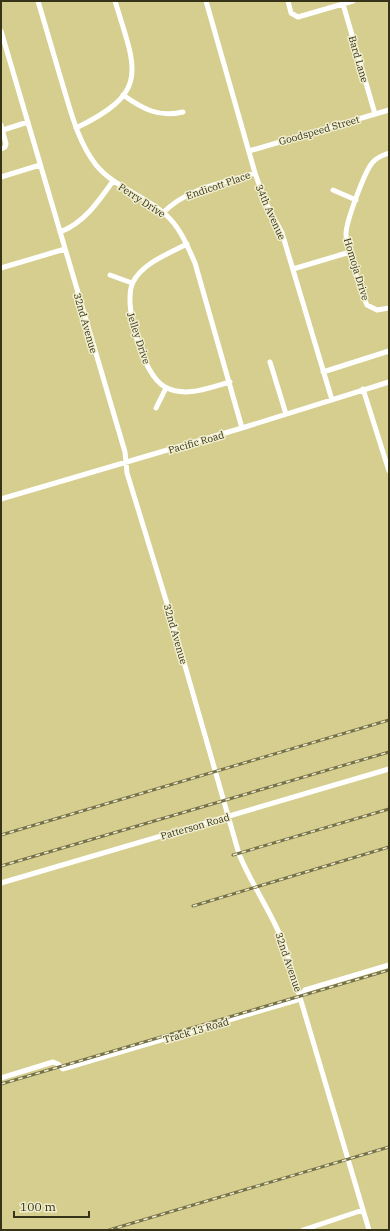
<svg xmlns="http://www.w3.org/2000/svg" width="390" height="1231" viewBox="0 0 390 1231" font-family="'IBM Plex Serif',serif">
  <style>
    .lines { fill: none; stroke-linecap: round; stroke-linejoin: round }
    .minor { stroke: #fff; stroke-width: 5 }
    .rail-casing { stroke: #767148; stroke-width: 3 }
    .rail { stroke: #f0eece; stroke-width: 1.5; stroke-dasharray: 4.5; stroke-linecap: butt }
    .labels { text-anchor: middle; stroke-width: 3; stroke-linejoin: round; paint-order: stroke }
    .street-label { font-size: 10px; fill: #363319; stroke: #f0eece }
  </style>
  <rect width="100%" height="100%" fill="#d5ce8e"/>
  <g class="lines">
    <!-- minor -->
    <path class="minor" d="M38 1C46 29 55 58 63 86 71 112 78 142 96 165 114 187 144 195 165 214 180 227 187 245 195 263L242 428
      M206 1 255 173 265 201 282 233 332 400
      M288 1 291 13 298 17 353 1
      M343 4 375 114
      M1 31 125 452 127 473 169 610 239 854C252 886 273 914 285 947L369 1230
      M123 95C143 109 159 118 183 112
      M1 125 6 144 5 147 1 149
      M76 128C151 92 136 70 115 1
      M3 130 28 122
      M249 151 389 110
      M389 153C383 155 377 157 373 162 365 170 346 222 346 234 346 247 361 293 367 305L377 310 389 308
      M1 177 40 165
      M333 190 356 200
      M163 213C186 188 225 183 255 173
      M60 232C84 223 99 201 113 181
      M187 244C168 254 143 263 133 282 122 304 143 376 165 387 186 398 208 388 230 382
      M1 268 65 249
      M293 269 350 252
      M110 275 132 283
      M270 362 286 414
      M323 372 389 351
      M363 389 389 471
      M156 408 166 388
      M1 499 242 428 389 382
      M1 883 389 769
      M1 1078 53 1062 58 1064 63 1069 66 1068 297 1000 305 990 389 965
      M303 1230 363 1210"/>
    <!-- rail casing -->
    <g class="rail-casing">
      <path id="rail" d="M1 835 389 720
        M233 855 389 809
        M1 866 389 752
        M193 906 389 847
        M1 1084 389 970
        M109 1230 389 1147"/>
    </g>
    <!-- rail -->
    <use href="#rail" class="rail"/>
  </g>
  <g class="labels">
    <!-- street labels -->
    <g class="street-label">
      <text transform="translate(359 59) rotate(74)" y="4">Bard Lane</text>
      <text transform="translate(319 130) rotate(-16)" y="4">Goodspeed Street</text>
      <text transform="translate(218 185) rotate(-19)" y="4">Endicott Place</text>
      <text transform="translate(142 200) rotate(33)" y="4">Perry Drive</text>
      <text transform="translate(271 212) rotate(66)" y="4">34th Avenue</text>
      <text transform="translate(357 269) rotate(73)" y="4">Homoja Drive</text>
      <text transform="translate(86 323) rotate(74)" y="4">32nd Avenue</text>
      <text transform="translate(139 338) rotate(72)" y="4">Jelley Drive</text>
      <text transform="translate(196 442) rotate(-16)" y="4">Pacific Road</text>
      <text transform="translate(176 634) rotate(74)" y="4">32nd Avenue</text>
      <text transform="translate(195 826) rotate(-16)" y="4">Patterson Road</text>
      <text transform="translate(289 962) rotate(71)" y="4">32nd Avenue</text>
      <text transform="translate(196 1030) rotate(-16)" y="4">Track 13 Road</text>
    </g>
  </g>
  <!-- border -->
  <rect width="390" height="1231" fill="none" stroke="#363319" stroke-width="4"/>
  <!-- scale -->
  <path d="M14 1211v6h75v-6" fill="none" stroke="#363319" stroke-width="2"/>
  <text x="20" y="1211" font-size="12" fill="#363319" stroke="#f0eece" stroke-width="3" paint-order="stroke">100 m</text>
</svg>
